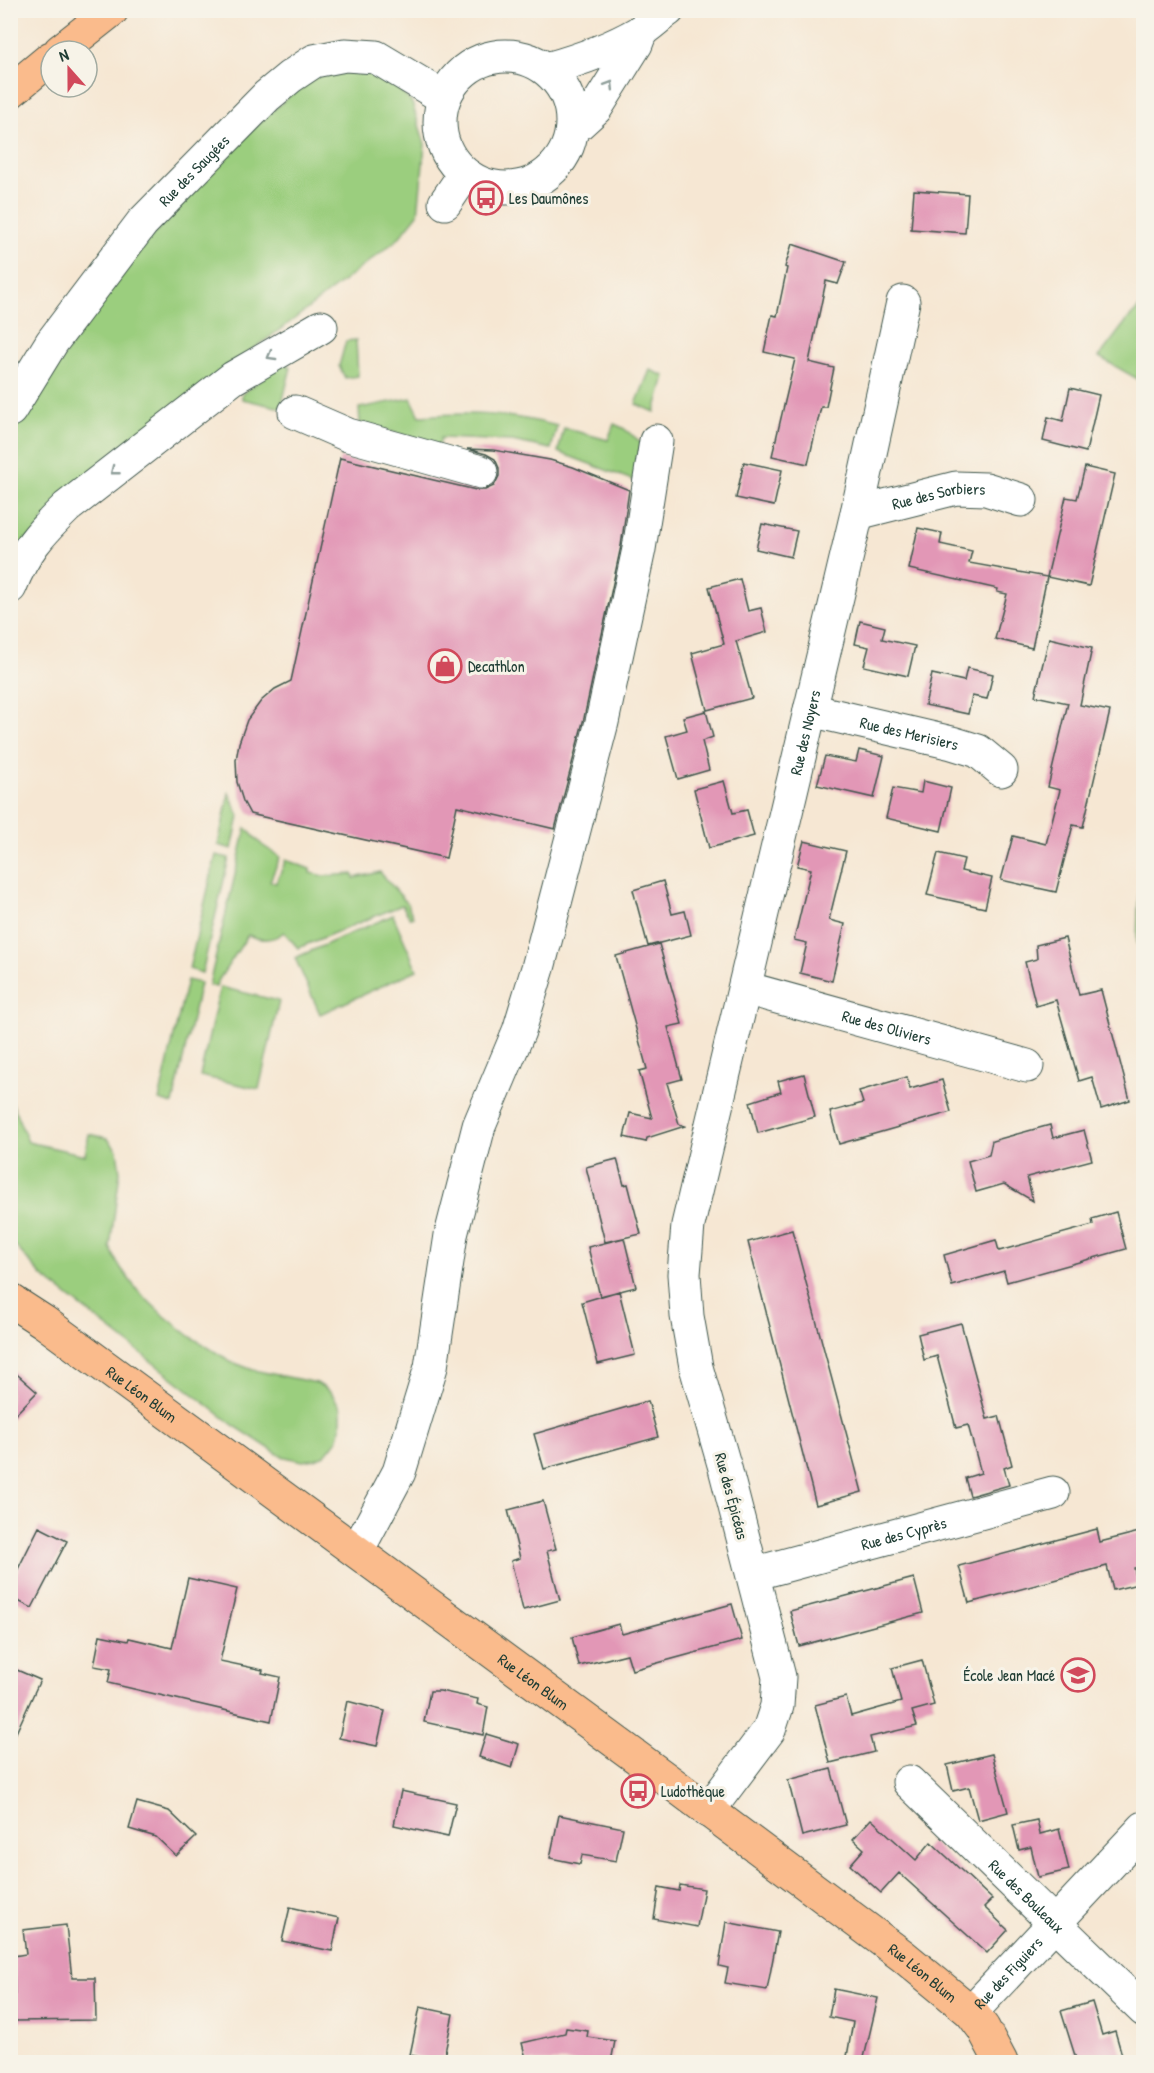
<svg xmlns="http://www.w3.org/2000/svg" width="1154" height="2073" viewBox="0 0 1154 2073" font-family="'Patrick Hand',sans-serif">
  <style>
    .green { fill: #9bce7e; stroke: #5d8659; stroke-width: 1.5 }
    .building { fill: #e297b6 }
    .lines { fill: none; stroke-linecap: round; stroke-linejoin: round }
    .minor-casing { stroke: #3f564c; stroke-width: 35 }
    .major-casing { stroke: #3f564c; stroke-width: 35 }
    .highway-casing { stroke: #3f564c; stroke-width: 35 }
    .minor { stroke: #fff; stroke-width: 33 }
    .major { stroke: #fabb8c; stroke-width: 33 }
    .highway { stroke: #fabb8c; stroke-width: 33 }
    .oneway { stroke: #8f9e9a }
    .labels { text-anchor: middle; stroke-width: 6; stroke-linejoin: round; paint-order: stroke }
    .street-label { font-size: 16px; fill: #1f3d34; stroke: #f7f3e8 }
    .poi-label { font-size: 16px; fill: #1f3d34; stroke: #f7f3e8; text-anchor: start }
  </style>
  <rect width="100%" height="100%" fill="#f7f3e8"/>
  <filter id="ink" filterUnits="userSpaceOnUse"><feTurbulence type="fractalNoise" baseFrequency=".0167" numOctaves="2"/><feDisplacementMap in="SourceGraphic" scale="12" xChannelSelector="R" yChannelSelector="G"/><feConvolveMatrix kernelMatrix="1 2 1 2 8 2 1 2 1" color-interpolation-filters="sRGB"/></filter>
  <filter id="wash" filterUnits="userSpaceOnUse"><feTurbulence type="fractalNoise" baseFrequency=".008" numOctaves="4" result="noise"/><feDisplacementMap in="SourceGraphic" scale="24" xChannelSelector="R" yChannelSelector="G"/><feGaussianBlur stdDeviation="1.35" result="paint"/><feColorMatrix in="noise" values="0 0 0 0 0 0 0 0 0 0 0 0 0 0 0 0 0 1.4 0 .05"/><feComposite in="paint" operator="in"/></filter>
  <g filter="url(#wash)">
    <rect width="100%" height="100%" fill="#f6e7d3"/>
    <!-- green -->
    <path class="green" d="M342 64 387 77 412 103 425 144 418 214 398 239 293 320 175 406 11 561V437L20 420 128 262 240 140 315 73Z
      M1143 304V386L1136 378 1099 357 1128 319Z
      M356 340 358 376 345 378 339 366 346 341Z
      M283 363 291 367 281 408 242 399V394Z
      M650 370 665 376 655 412 636 404Z
      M411 398 420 416C469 412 509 413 557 426L551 449 512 441 441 438 439 446 360 423 359 408Z
      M614 424 623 428 641 442 640 483 558 452 564 428 608 440Z
      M1143 766 1144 963H1143L1137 942Z
      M229 793 239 816 232 849 218 845Z
      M246 828 262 845 280 857 270 881 276 883 286 860 310 869V873L324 876 353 874 354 878 380 872 407 903 413 917 410 918 402 905 298 948 284 932C273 941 261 941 248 935L218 981 216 987 209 985Z
      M216 855 229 858 202 973 189 969Z
      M393 915 417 970 320 1014 295 958Z
      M187 980 200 983 173 1104 159 1100Z
      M220 987 279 1001 259 1089 200 1076Z
      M10 1098 28 1142 85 1155 89 1134 107 1138 117 1150 120 1172 110 1247 118 1264 137 1290 161 1313 191 1337 232 1362 253 1370 317 1383 331 1392 341 1409V1428L337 1440 325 1455 315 1459 303 1461 281 1456 233 1425 42 1276 11 1241Z"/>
    <g id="blocks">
      <!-- building -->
      <path class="building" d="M914 190 968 194 965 233 911 229Z
        M792 244 846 262 838 284 826 281 809 362 834 368 826 407H821L808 464 772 456 795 359 764 352 772 315 777 316 787 268 785 267Z
        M1070 388 1099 395 1086 452 1043 441 1048 417 1063 421Z
        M467 449 493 450 550 460 573 467 629 490 621 546 584 718 555 829 457 806 446 858 250 814 243 801 237 782 236 760 239 743 247 720 261 701 275 689 291 681 340 458 476 490H485L494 486 499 476V468L495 459 486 454Z
        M744 462 782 470 774 506 736 498Z
        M1085 467 1115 474 1089 586 1047 577 1066 497 1077 499Z
        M762 524 797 531 791 557 756 549Z
        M918 528 942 533 940 544 972 551 969 563 1047 577 1032 648 995 639 1007 594 997 592 998 589 909 569Z
        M740 579 748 611 761 608 767 632 736 641 752 698 707 710 692 653 724 644 709 587Z
        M860 621 885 627 882 639 915 646 908 676 864 666 869 647 855 644Z
        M1049 638 1092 648 1080 705 1110 711 1083 827 1073 825 1056 892 1001 880 1013 836 1046 844 1060 790 1048 787 1068 703 1035 696Z
        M967 668 993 674 987 699 972 696 968 714 925 705 932 674 964 681Z
        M706 711 713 737 702 741 709 770 678 779 666 736 687 730 683 717Z
        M859 750 884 756 874 798 817 785 825 756 856 762Z
        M724 781 733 813 747 810 754 836 709 848 694 789Z
        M923 781 951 788 941 831 886 818 893 788 921 793Z
        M804 841 846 851 829 920 845 924 832 981 800 973 807 943 794 940 811 869 797 866Z
        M938 853 964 859 961 871 992 878 985 908 927 895Z
        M663 881 672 914 685 911 691 935 648 946 633 890Z
        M1065 938 1079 995 1101 990 1130 1100 1101 1109 1092 1077 1079 1081 1056 1000 1036 1006 1025 962 1037 959 1036 945Z
        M659 944 682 1024 668 1027 682 1079 667 1083 679 1124 685 1126 647 1138 646 1142 624 1137 630 1113 652 1118 639 1071 647 1069 616 956Z
        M804 1074 815 1117 758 1133 750 1102 781 1092 778 1081Z
        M907 1077 910 1089 942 1080 951 1112 839 1144 830 1112 863 1103 859 1091Z
        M1050 1125 1053 1138 1084 1130 1092 1160 1027 1177 1033 1201 1004 1184 976 1192 968 1161 989 1155 992 1141Z
        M617 1159 624 1185 628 1184 641 1234 605 1242 586 1167Z
        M1116 1212 1126 1249 1007 1282 1004 1271 952 1286 944 1255 996 1240 999 1251 1093 1225 1092 1219Z
        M792 1230 862 1492 816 1505 748 1242Z
        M624 1238 636 1287 600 1296 588 1247Z
        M619 1291 635 1355 598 1364 582 1302Z
        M961 1323 987 1419 999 1416 1012 1465 1004 1468 1009 1485 970 1496 965 1478 981 1473 968 1425 956 1428 937 1356 924 1360 918 1334Z
        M10 1368 37 1392 10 1420Z
        M648 1401 658 1437 544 1469 534 1434Z
        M543 1501 556 1549 547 1551 560 1600 523 1610 511 1561 520 1558 508 1510Z
        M39 1527 67 1541 32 1608 10 1597V1585Z
        M1097 1529 1100 1542 1143 1531V1566L1134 1568 1138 1584 1113 1590 1107 1566 969 1603 959 1566Z
        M188 1578 237 1589 220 1661 263 1670 262 1673 280 1677 271 1721 108 1683 111 1669 94 1666 100 1635 128 1641 129 1638 172 1648Z
        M914 1578 923 1613 799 1646 790 1611Z
        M732 1604 742 1640 632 1670 627 1654 579 1666 572 1637 619 1624 622 1634Z
        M922 1660 934 1705 912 1711 917 1726 870 1737 874 1752 830 1763 815 1705 846 1697 851 1716 901 1702 892 1668Z
        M10 1667 40 1680 10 1746Z
        M430 1691H440L478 1699 477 1704 488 1707 483 1735 424 1722Z
        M347 1701 385 1711 377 1746 339 1738Z
        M486 1734 519 1744 512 1768 479 1757Z
        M992 1754 1008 1812 978 1820 969 1787 953 1791 947 1765Z
        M831 1769 846 1825 802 1836 788 1780Z
        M401 1791 456 1803 448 1837 394 1825Z
        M137 1802 169 1811 196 1837 176 1856 156 1837 129 1829Z
        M559 1815 623 1828 616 1861 582 1855 580 1864 550 1858Z
        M871 1819 916 1860 931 1842 992 1899 984 1907 1008 1930 987 1953 899 1873 881 1893 850 1865 864 1849 853 1839Z
        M1037 1820 1040 1834 1059 1829 1069 1870 1038 1877 1031 1847 1019 1850 1013 1825Z
        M680 1885 704 1889 697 1927 654 1919 659 1887 679 1891Z
        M290 1907 339 1918 332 1951 282 1941Z
        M726 1922 778 1932 767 1990 725 1983 728 1968 719 1966Z
        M66 1925 72 1978H95L96 2020 15 2021 14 1956 26 1954 23 1930Z
        M834 1989 878 1998 863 2062H846L853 2022 829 2017Z
        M1092 2002 1102 2035 1115 2031 1124 2062H1077L1061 2011Z
        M420 2007 453 2014 443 2062 410 2055Z
        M566 2028 588 2031 587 2037 615 2041 611 2062H527L522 2043 565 2033Z"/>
    </g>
  </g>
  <g filter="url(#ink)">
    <use href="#blocks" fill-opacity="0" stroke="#3f564c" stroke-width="1.5"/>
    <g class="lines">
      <!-- minor casing -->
      <g class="minor-casing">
        <g id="minor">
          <circle cx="506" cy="122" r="66"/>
          <path d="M547 69C579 60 609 50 638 33 649 26 658 17 668 10"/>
          <path d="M573 129 596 108 636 44 641 31"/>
          <path d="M445 203 464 175"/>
          <path id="s1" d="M10 410 52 342 142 223 267 96 290 77 314 61 345 55 376 57 443 97"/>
          <path d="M295 412 348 435 481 472"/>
          <path id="s2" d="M857 513 956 488 986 489 1021 500"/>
          <path d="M10 587C24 551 40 533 67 507L233 378 321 327"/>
          <path id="s3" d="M810 710 952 743 978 751 1001 770"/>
          <path id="s4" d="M745 988 1027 1066"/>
          <path d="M357 1551 399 1472 431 1367 451 1235 479 1126 519 1031 538 968 602 722 639 549 656 441"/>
          <path id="s5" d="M753 1574 1053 1493"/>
          <path id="s6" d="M909 1782 1144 2010"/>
          <path id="s7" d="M708 1811 769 1730 777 1706 779 1677 725 1468 696 1367 687 1316 684 1274 688 1225 857 513 903 302"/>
          <path id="s8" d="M971 2012 1144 1828"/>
        </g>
      </g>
      <!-- major casing -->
      <g class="major-casing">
        <g id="major">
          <path id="s9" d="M10 1300 44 1322 673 1784 903 1956 971 2012 983 2028 1001 2062"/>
        </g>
      </g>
      <!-- highway casing -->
      <g class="highway-casing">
        <path id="highway" d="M60 51 112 10
          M10 92 51 58"/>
      </g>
      <!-- minor -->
      <use href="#minor" class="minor"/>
      <!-- major -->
      <use href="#major" class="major"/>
      <!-- highway -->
      <use href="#highway" class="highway"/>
    </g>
    <!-- one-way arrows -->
    <defs><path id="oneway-chevron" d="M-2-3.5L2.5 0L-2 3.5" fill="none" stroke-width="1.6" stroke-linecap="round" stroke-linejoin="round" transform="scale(1.5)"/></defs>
    <g class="oneway">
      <use href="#oneway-chevron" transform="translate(610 85) rotate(-58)"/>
      <use href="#oneway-chevron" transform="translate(271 356) rotate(150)"/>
      <use href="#oneway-chevron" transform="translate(114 471) rotate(142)"/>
    </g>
  </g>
  <!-- icons -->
  <defs>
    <g id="bus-ring" transform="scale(1.725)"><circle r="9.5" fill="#f7f3e8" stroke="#d1495b" stroke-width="1.5"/><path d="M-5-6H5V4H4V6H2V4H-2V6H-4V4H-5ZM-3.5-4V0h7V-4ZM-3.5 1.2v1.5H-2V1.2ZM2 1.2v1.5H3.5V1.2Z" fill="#d1495b"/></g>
    <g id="shop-ring" transform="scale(1.725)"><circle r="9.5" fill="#f7f3e8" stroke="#d1495b" stroke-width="1.5"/><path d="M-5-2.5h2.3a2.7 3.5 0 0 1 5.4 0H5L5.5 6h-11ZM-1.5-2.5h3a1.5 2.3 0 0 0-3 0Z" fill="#d1495b"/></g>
    <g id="school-ring" transform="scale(1.725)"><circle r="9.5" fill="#f7f3e8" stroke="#d1495b" stroke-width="1.5"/><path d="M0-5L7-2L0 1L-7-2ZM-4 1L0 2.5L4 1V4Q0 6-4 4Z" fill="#d1495b"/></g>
  </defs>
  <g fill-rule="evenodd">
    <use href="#bus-ring" x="486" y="198"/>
    <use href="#shop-ring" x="445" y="666"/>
    <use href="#school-ring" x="1078" y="1675"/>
    <use href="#bus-ring" x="638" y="1791"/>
  </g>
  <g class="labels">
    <!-- street labels -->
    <g class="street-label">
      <text dy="6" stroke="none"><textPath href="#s1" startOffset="303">Rue des Saugées</textPath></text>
      <text dy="6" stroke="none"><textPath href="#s2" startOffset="84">Rue des Sorbiers</textPath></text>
      <text dy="6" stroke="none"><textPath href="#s7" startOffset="1126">Rue des Noyers</textPath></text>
      <text dy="6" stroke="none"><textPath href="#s3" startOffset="102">Rue des Merisiers</textPath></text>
      <text dy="6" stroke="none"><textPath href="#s4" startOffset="147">Rue des Oliviers</textPath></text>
      <text dy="6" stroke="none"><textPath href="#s9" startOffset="162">Rue Léon Blum</textPath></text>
      <text transform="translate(732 1496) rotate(75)" y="6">Rue des Épicéas</text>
      <text dy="6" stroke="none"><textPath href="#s5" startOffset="156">Rue des Cyprès</textPath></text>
      <text dy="6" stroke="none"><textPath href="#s9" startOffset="648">Rue Léon Blum</textPath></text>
      <text dy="6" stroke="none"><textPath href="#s6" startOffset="164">Rue des Bouleaux</textPath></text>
      <text dy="6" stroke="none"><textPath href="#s9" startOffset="1134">Rue Léon Blum</textPath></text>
      <text dy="6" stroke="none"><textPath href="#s8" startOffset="54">Rue des Figuiers</textPath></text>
    </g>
    <!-- poi labels -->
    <g class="poi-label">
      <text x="509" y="204">Les Daumônes</text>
      <text x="468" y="672">Decathlon</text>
      <text x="1055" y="1681" text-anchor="end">École Jean Macé</text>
      <text x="661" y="1797">Ludothèque</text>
    </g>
  </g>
  <!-- margin -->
  <rect width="1154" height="2073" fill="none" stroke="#f7f3e8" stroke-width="36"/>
  <!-- north arrow -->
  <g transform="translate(69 69) rotate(339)"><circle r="28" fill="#f7f3e8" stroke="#a1aaa0" stroke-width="1.5"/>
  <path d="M0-4.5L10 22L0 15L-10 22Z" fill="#d1495b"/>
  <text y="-9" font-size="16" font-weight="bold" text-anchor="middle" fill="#1f3d34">N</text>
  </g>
</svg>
